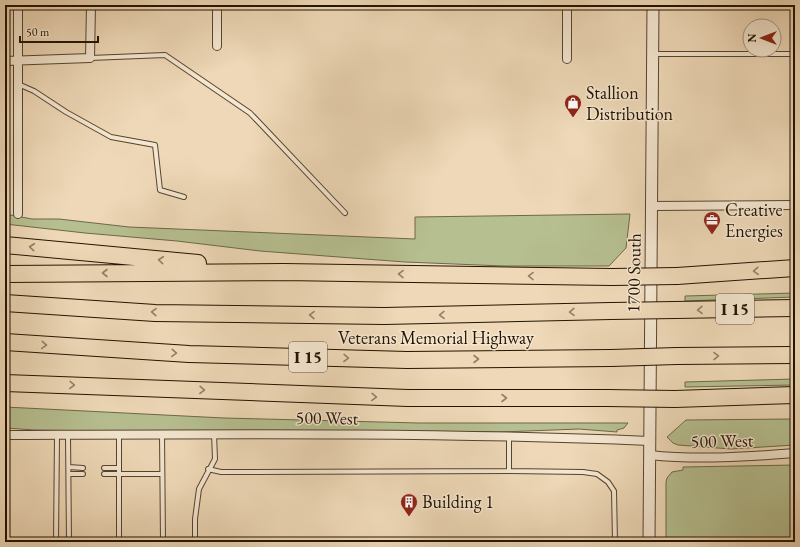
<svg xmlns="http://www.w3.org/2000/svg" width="800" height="547" viewBox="0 0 800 547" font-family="'EB Garamond',serif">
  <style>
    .grass { fill: #b6bf90; stroke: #6c6948 }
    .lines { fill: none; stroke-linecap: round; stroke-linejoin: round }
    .service-casing { stroke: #56442e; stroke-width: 6 }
    .minor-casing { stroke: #56442e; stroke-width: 10 }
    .tertiary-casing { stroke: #56442e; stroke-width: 13 }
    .motorway-casing { stroke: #231300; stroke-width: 18 }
    .service { stroke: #f4e6d0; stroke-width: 4 }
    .minor { stroke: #f4e6d0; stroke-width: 8 }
    .tertiary { stroke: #f4e6d0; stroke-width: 11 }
    .motorway { stroke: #eed8b7; stroke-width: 16 }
    .motorway-bridge-casing { stroke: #231300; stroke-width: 18; stroke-linecap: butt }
    .motorway-bridge { stroke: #eed8b7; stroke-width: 16 }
    .oneway { stroke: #937f65 }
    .labels { text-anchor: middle; stroke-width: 3; stroke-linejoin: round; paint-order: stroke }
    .shield { fill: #f4e6d0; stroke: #62523e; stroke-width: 1 }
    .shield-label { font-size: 17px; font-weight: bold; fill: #231300 }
    .poi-label { font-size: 18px; fill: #231300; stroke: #f4e6d0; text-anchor: start }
    .street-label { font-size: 18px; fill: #231300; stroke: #f4e6d0 }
  </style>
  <rect width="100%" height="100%" fill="#eed8b7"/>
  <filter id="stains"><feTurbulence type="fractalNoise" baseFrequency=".005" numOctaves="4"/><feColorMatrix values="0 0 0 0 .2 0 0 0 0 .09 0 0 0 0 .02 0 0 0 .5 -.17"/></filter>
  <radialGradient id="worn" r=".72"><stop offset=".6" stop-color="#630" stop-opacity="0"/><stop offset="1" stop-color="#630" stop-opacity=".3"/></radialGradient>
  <!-- grass -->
  <path class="grass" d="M5 214 32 219H59L129 227 415 239V217L630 214 626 248 609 266H504L405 262 260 251 177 241 85 233 5 224Z
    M795 293V297L685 301V296Z
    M795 379V385L685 387V382Z
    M5 407 224 418 419 423H628L624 428 617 430V432L579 429 501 432H159L35 430 5 428Z
    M795 419V445L731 449 678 445 673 443 667 437 686 420Z
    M795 465V542H666V482L667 478 672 472 683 470V467Z"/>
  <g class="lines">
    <!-- service casing -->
    <g class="service-casing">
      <path id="service" d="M653 54H795
        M90 58 165 55 250 113 345 213
        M18 84 34 91 66 112 111 137 155 145 160 190 184 197
        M119 434V474H162
        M162 434 163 542
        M68 435 69 542
        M69 467 83 468
        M104 468H119
        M208 469 221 472 509 471V436
        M509 471 583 472 597 474 608 482 614 491 615 542
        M69 474H83
        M104 474H119V542
        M56 542 57 435
        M195 542V519L199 489 215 459 214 433"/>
    </g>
    <!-- minor casing -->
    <g class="minor-casing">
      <path id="minor" d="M18 5V214
        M217 5V46
        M567 5V59
        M5 61 90 58 91 5
        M651 206 795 205
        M5 435C220 434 435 432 649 441
        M649 455C698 460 746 457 795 453"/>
    </g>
    <!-- tertiary casing -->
    <g class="tertiary-casing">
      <path id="tertiary" d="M649 542 653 5"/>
    </g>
    <!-- motorway casing -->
    <g class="motorway-casing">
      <path id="motorway" d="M5 245 198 263
        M5 274 284 272 612 277
        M677 276 795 268
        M5 303 155 313 384 316 611 311
        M675 310 795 308
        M5 342 189 354 407 360 611 358
        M677 356 795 355
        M5 383 408 398H607
        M675 399 795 395"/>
    </g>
    <!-- service -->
    <use href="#service" class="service"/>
    <!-- minor -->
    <use href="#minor" class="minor"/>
    <!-- tertiary -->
    <use href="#tertiary" class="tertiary"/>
    <!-- motorway -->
    <use href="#motorway" class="motorway"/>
    <!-- motorway-bridge casing -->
    <g class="motorway-bridge-casing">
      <path id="motorway-bridge" d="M612 277 677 276
        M611 311 675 310
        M611 358 677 356
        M607 398 675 399"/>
    </g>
    <!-- motorway-bridge -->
    <use href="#motorway-bridge" class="motorway-bridge"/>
  </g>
  <!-- one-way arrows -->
  <defs><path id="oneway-chevron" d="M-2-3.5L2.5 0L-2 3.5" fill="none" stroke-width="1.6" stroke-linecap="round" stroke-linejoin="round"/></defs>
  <g class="oneway">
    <use href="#oneway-chevron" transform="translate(32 247) rotate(-174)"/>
    <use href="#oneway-chevron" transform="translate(161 260) rotate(-174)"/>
    <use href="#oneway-chevron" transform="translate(756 271) rotate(176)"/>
    <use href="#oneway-chevron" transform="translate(105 273) rotate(180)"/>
    <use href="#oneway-chevron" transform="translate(401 274) rotate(-179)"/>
    <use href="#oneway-chevron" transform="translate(531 276) rotate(-179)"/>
    <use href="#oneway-chevron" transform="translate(700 310) rotate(179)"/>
    <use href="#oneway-chevron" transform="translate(154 312) rotate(-178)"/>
    <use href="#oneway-chevron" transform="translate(572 312) rotate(179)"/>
    <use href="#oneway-chevron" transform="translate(312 315) rotate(-179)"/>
    <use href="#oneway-chevron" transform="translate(442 315) rotate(179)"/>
    <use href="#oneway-chevron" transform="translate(44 345) rotate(4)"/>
    <use href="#oneway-chevron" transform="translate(174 353) rotate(4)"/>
    <use href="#oneway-chevron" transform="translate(716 356) rotate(-1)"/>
    <use href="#oneway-chevron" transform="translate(346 358) rotate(1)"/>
    <use href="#oneway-chevron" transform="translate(476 359)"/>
    <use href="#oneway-chevron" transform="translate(72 385) rotate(2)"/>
    <use href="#oneway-chevron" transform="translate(202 390) rotate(2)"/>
    <use href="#oneway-chevron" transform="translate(374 397) rotate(2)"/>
    <use href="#oneway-chevron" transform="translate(504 398)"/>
  </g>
  <!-- icons -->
  <defs>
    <g id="shop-pin" transform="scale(0.9)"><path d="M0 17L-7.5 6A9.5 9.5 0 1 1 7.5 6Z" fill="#8f2418" stroke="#f4e6d0"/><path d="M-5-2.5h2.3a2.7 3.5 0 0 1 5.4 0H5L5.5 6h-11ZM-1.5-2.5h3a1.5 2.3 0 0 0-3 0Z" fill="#fff"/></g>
    <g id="office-pin" transform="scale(0.9)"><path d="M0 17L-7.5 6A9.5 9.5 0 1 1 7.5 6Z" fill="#8f2418" stroke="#f4e6d0"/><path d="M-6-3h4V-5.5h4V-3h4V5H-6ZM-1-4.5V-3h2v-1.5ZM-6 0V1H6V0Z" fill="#fff"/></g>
    <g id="building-pin" transform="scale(0.9)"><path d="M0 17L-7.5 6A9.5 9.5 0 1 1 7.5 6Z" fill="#8f2418" stroke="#f4e6d0"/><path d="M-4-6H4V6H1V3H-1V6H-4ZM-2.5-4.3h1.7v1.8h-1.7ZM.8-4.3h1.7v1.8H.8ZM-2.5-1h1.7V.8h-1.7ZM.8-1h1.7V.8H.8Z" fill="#fff"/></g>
  </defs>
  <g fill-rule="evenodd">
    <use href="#shop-pin" x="573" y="103"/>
    <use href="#office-pin" x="712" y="220"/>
    <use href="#building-pin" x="409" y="502"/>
  </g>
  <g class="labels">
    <!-- shield labels -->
    <g class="shield">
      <rect x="716" y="294" width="38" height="30" rx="3"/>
      <rect x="289" y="342" width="38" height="30" rx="3"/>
    </g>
    <g class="shield-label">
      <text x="735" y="315">I 15</text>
      <text x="308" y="363">I 15</text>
    </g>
    <!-- poi labels -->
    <g class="poi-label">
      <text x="586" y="99">Stallion<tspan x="586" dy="21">Distribution</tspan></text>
      <text x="725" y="216">Creative<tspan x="725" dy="21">Energies</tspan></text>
      <text x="422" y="508">Building 1</text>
    </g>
    <!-- street labels -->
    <g class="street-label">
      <text transform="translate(634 273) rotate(-89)" y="6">1700 South</text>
      <text x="436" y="344">Veterans Memorial Highway</text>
      <text transform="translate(327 418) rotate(1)" y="6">500 West</text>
      <text transform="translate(722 441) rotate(-1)" y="6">500 West</text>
    </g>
  </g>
  <!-- margin -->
  <rect width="800" height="547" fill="none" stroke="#eed8b7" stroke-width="20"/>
  <rect x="6" y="6" width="788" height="535" fill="none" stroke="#231300" stroke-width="2"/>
  <rect x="10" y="10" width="780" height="527" fill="none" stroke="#231300"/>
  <!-- north arrow -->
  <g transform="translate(762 38) rotate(270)"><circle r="19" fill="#f4e6d0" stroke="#a0927d"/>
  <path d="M0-3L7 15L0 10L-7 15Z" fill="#8f2418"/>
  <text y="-6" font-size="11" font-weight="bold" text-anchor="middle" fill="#231300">N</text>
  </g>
  <!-- scale -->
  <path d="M20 36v6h78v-6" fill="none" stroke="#231300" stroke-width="2"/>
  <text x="26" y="36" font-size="12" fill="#231300" stroke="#f4e6d0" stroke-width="3" paint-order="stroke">50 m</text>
  <rect width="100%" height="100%" filter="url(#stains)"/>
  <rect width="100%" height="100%" fill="url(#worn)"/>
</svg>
